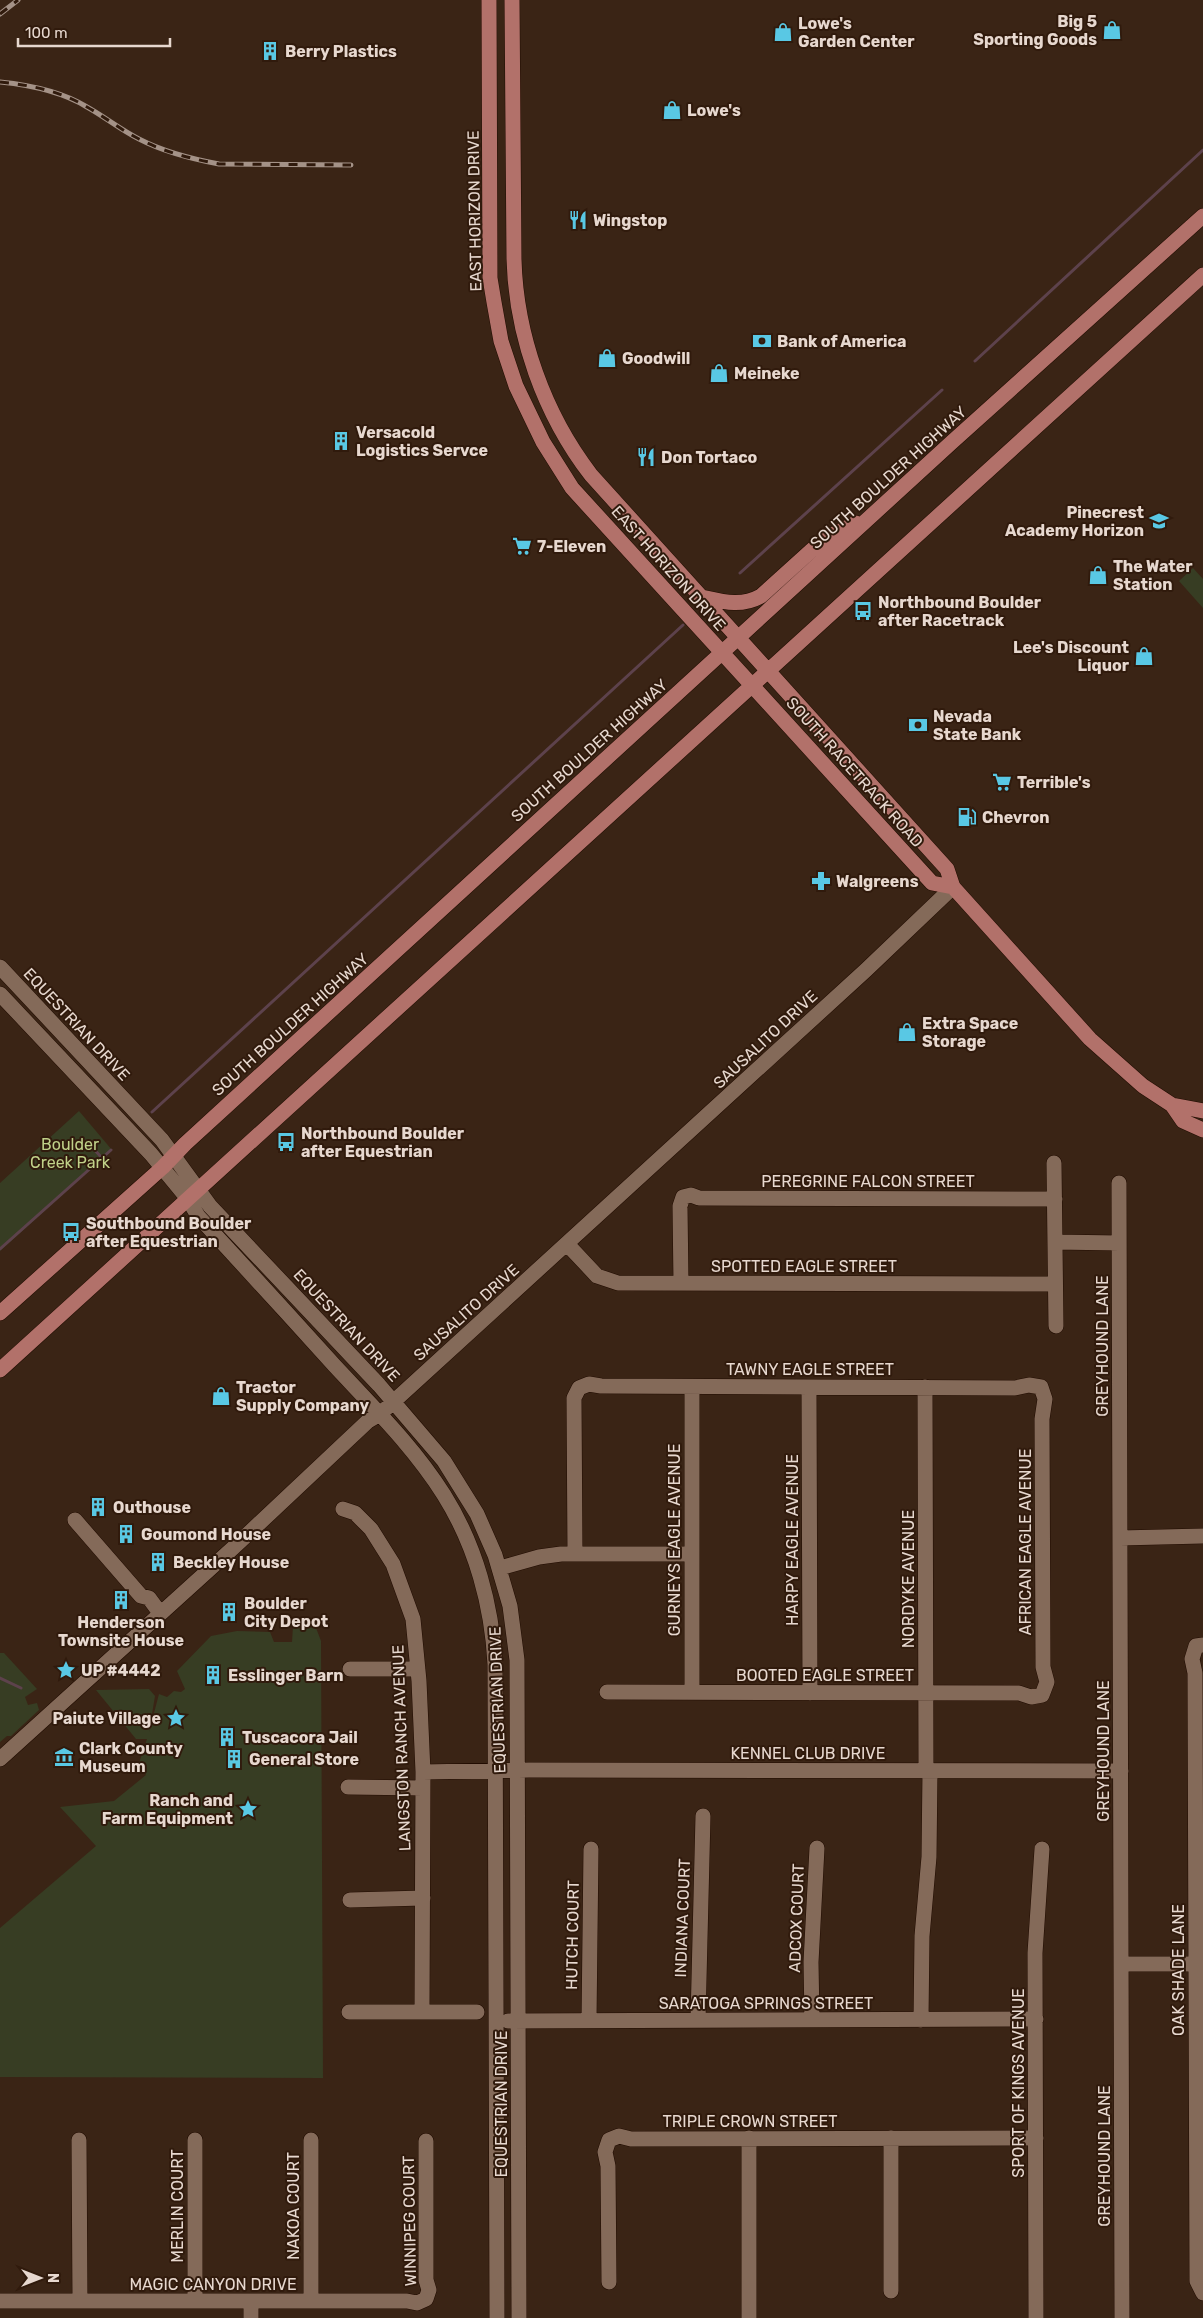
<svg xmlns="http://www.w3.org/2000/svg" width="1203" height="2318" viewBox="0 0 1203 2318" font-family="Rubik,sans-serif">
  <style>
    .green { fill: #373d23 }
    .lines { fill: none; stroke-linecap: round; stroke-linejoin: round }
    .stream { stroke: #5d424c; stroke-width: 3 }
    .minor-casing { stroke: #210c01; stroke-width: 16 }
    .major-casing { stroke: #210c01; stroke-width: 16 }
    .minor { stroke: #846a59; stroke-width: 15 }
    .major { stroke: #b2716a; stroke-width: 15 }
    .rail-casing { stroke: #a49287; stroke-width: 5 }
    .rail { stroke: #301a0c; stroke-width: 3; stroke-dasharray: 9; stroke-linecap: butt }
    .labels { text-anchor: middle; stroke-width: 4; stroke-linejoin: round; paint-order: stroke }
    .poi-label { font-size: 16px; font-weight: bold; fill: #e7d8cf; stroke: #301a0c; text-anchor: start }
    .street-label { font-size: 16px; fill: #e7d8cf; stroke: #301a0c }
    .park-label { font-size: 16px; fill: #c0d189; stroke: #301a0c }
  </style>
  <rect width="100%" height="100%" fill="#3a2415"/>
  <!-- green -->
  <path class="green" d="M1193 568 1203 579V608L1179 581Z
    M79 1111 112 1150 0 1251V1183Z
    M313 1620 321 1641 323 2078 0 2077V1928L96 1846 60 1807 114 1801 146 1775 139 1763 147 1739H136L96 1690 149 1689 155 1696 149 1732 159 1694 167 1697 174 1691 181 1692 185 1689 177 1671 211 1636 237 1631 270 1632 274 1642H292L293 1626Z
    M0 1653H4L37 1689 25 1697 28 1705 37 1703 39 1710 11 1736H7L0 1742Z"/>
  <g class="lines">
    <!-- stream -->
    <path class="stream" d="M975 361 1203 150
      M740 573 942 390
      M152 1112 683 625
      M91 1146 102 1158
      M0 1249 111 1150
      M0 1678 21 1688"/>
    <!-- minor casing -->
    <g class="minor-casing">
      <path id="minor" d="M0 967 162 1140 210 1206 379 1385 444 1461 477 1514 495 1555 510 1606 517 1660 519 2318
        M0 994 151 1154 188 1199 198 1216C244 1266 289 1315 334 1365 372 1406 414 1447 444 1495 476 1546 492 1606 495 1664L497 2318
        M1054 1163 1056 1326
        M1119 1183 1122 2318
        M1055 1242 1119 1243
        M567 1244 597 1276 618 1283 1055 1284
        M681 1283 680 1206 683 1197 691 1195 699 1198 1055 1199
        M692 1387V1692
        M809 1387 810 1693
        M925 1387 926 1770
        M343 1509 355 1513 371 1529 393 1564 413 1619 419 1681 423 1772 422 2012
        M75 1520 141 1596 149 1598 160 1613
        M1120 1538 1203 1536
        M575 1554 574 1398 579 1388 589 1384 601 1386 1015 1388 1029 1385 1041 1387 1045 1399 1042 1419 1043 1667 1047 1682 1042 1695 1031 1697 1019 1693 607 1692
        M500 1568 539 1557 561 1554H692
        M1203 1645 1196 1646 1192 1659 1195 1673 1197 2281 1203 2293
        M350 1669H418
        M0 1759 233 1548 368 1421 380 1414 866 970 953 887
        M423 1772 529 1770 1121 1771
        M348 1787 423 1788
        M350 1900 423 1898
        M1121 1964H1203
        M349 2012H477
        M698 2020 703 1816
        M812 2020 811 1962 817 1848
        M921 2020 922 1936 929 1857 930 1771
        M508 2021 1036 2019
        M589 2021 591 1849
        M749 2138V2318
        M891 2138V2291
        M79 2140 80 2301
        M195 2140V2301
        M311 2140V2301
        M609 2282 608 2166 605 2152 609 2140 619 2136 631 2139 1036 2138
        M0 2301H407L417 2303 426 2299 429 2290 426 2280V2141
        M251 2301V2318
        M1036 2318 1035 1953 1042 1849"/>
    </g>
    <!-- major casing -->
    <g class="major-casing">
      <path id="major" d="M489 0 490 278 494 302 501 341 516 386 543 442 572 488 932 883 953 887
        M512 0 514 259C516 335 544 414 591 475L947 869 953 887 1090 1039 1143 1086 1172 1105 1183 1121 1203 1130
        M702 597C724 602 741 607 761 596L824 539 856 523
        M1172 1105 1203 1111
        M0 1313 163 1167 185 1144 952 442 1203 216
        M0 1370 1203 275"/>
    </g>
    <!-- minor -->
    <use href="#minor" class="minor"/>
    <!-- major -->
    <use href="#major" class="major"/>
    <!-- rail casing -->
    <g class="rail-casing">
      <path id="rail" d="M0 14 18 0
        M0 82C30 85 61 91 87 107 105 117 121 130 139 139 164 152 192 159 219 164L351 165"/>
    </g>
    <!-- rail -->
    <use href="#rail" class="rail"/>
  </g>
  <!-- icons -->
  <defs>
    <g id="shop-bare" transform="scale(1.5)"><path d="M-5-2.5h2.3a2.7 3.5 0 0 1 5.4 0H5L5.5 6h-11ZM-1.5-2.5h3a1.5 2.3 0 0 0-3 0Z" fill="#59c8e4" stroke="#301a0c" stroke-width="2.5" paint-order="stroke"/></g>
    <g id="building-bare" transform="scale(1.5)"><path d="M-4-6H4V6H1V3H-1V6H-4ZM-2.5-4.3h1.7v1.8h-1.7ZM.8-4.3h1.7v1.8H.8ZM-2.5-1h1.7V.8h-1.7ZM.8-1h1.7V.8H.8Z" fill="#59c8e4" stroke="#301a0c" stroke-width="2.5" paint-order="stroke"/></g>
    <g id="restaurant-bare" transform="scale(1.5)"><path d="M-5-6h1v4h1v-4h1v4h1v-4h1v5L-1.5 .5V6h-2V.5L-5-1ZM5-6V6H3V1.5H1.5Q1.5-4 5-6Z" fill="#59c8e4" stroke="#301a0c" stroke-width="2.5" paint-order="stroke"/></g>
    <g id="bank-bare" transform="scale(1.5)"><path d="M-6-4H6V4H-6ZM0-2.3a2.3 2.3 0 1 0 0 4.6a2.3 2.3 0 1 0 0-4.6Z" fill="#59c8e4" stroke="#301a0c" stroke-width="2.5" paint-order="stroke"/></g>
    <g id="school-bare" transform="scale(1.5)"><path d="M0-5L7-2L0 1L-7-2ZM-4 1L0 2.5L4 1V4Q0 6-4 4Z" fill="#59c8e4" stroke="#301a0c" stroke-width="2.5" paint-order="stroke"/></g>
    <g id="supermarket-bare" transform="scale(1.5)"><path d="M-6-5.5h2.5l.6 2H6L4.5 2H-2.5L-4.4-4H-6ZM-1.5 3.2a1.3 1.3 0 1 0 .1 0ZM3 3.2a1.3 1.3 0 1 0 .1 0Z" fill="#59c8e4" stroke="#301a0c" stroke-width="2.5" paint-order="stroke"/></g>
    <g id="bus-bare" transform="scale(1.5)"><path d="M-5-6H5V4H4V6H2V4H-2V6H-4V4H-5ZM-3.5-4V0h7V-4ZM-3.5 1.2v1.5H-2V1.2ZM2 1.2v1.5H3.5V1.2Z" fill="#59c8e4" stroke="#301a0c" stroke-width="2.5" paint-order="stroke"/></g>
    <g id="fuel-bare" transform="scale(1.5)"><path d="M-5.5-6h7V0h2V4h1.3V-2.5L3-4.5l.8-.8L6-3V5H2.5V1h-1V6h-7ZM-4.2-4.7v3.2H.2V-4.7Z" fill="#59c8e4" stroke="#301a0c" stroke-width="2.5" paint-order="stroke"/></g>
    <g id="pharmacy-bare" transform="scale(1.5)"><path d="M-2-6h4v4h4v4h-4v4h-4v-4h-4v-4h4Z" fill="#59c8e4" stroke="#301a0c" stroke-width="2.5" paint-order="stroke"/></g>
    <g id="sight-bare" transform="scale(1.5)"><path d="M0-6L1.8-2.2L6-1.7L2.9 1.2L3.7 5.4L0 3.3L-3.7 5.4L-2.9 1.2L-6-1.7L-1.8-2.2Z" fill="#59c8e4" stroke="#301a0c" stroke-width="2.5" paint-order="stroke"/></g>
    <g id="museum-bare" transform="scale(1.5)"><path d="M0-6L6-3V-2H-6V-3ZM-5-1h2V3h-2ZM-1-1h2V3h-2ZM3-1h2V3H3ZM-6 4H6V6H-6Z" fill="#59c8e4" stroke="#301a0c" stroke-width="2.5" paint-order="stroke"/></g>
  </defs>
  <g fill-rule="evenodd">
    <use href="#shop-bare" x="1112" y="30"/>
    <use href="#shop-bare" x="783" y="32"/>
    <use href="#building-bare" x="270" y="51"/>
    <use href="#shop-bare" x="672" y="110"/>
    <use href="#restaurant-bare" x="578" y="220"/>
    <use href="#bank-bare" x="762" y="341"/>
    <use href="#shop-bare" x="607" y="358"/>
    <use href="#shop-bare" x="719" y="373"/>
    <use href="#building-bare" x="341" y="441"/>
    <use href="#restaurant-bare" x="646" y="457"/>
    <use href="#school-bare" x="1159" y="521"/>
    <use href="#supermarket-bare" x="522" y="546"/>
    <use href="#shop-bare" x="1098" y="575"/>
    <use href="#bus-bare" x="863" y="611"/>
    <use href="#shop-bare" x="1144" y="656"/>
    <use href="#bank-bare" x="918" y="725"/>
    <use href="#supermarket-bare" x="1002" y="782"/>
    <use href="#fuel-bare" x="967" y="817"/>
    <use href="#pharmacy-bare" x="821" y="881"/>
    <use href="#shop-bare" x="907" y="1032"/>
    <use href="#bus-bare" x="286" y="1142"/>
    <use href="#bus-bare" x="71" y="1232"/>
    <use href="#shop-bare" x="221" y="1396"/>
    <use href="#building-bare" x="98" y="1507"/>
    <use href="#building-bare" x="126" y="1534"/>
    <use href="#building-bare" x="158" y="1562"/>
    <use href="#building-bare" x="121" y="1600"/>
    <use href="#building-bare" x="229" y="1612"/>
    <use href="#sight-bare" x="66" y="1670"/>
    <use href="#building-bare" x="213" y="1675"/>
    <use href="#sight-bare" x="176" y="1718"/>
    <use href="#building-bare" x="227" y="1737"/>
    <use href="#museum-bare" x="64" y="1757"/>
    <use href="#building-bare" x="234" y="1759"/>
    <use href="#sight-bare" x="248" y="1809"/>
  </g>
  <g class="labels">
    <!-- poi labels -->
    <g class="poi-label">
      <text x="1097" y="27" text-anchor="end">Big 5<tspan x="1097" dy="18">Sporting Goods</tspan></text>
      <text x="798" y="29">Lowe's<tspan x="798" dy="18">Garden Center</tspan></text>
      <text x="285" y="57">Berry Plastics</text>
      <text x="687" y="116">Lowe's</text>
      <text x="593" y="226">Wingstop</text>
      <text x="777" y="347">Bank of America</text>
      <text x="622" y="364">Goodwill</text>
      <text x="734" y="379">Meineke</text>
      <text x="356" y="438">Versacold<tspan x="356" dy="18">Logistics Servce</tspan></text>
      <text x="661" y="463">Don Tortaco</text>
      <text x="1144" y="518" text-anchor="end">Pinecrest<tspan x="1144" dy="18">Academy Horizon</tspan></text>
      <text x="537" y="552">7-Eleven</text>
      <text x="1113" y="572">The Water<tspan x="1113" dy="18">Station</tspan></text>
      <text x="878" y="608">Northbound Boulder<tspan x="878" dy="18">after Racetrack</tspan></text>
      <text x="1129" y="653" text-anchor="end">Lee's Discount<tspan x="1129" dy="18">Liquor</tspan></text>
      <text x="933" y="722">Nevada<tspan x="933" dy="18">State Bank</tspan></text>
      <text x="1017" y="788">Terrible's</text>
      <text x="982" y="823">Chevron</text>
      <text x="836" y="887">Walgreens</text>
      <text x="922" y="1029">Extra Space<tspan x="922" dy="18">Storage</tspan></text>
      <text x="301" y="1139">Northbound Boulder<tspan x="301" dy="18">after Equestrian</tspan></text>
      <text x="86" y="1229">Southbound Boulder<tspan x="86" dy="18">after Equestrian</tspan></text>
      <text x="236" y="1393">Tractor<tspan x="236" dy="18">Supply Company</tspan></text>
      <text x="113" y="1513">Outhouse</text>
      <text x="141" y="1540">Goumond House</text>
      <text x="173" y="1568">Beckley House</text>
      <text x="244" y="1609">Boulder<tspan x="244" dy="18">City Depot</tspan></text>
      <text x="121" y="1628" text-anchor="middle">Henderson<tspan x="121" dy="18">Townsite House</tspan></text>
      <text x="81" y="1676">UP #4442</text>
      <text x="228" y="1681">Esslinger Barn</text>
      <text x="161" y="1724" text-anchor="end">Paiute Village</text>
      <text x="242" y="1743">Tuscacora Jail</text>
      <text x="79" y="1754">Clark County<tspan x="79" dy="18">Museum</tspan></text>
      <text x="249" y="1765">General Store</text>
      <text x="233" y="1806" text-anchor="end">Ranch and<tspan x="233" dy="18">Farm Equipment</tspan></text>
    </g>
    <!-- street labels -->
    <g class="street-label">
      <text transform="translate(474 211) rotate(-91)" y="6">EAST HORIZON DRIVE</text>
      <text transform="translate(888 477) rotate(-42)" y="6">SOUTH BOULDER HIGHWAY</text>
      <text transform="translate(669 568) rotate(48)" y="6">EAST HORIZON DRIVE</text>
      <text transform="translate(589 750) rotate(-42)" y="6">SOUTH BOULDER HIGHWAY</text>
      <text transform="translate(855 772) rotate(48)" y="6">SOUTH RACETRACK ROAD</text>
      <text transform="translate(77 1024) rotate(47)" y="6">EQUESTRIAN DRIVE</text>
      <text transform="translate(290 1024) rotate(-42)" y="6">SOUTH BOULDER HIGHWAY</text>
      <text transform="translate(765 1039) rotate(-43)" y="6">SAUSALITO DRIVE</text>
      <text x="868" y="1187">PEREGRINE FALCON STREET</text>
      <text x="804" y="1272">SPOTTED EAGLE STREET</text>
      <text transform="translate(466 1312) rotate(-42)" y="6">SAUSALITO DRIVE</text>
      <text transform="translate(347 1325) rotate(47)" y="6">EQUESTRIAN DRIVE</text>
      <text transform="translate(1102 1346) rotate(-90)" y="6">GREYHOUND LANE</text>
      <text x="810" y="1375">TAWNY EAGLE STREET</text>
      <text transform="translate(674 1540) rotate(-90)" y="6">GURNEYS EAGLE AVENUE</text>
      <text transform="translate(792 1540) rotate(-90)" y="6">HARPY EAGLE AVENUE</text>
      <text transform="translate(1025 1542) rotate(-90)" y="6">AFRICAN EAGLE AVENUE</text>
      <text transform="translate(908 1579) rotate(-90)" y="6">NORDYKE AVENUE</text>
      <text x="825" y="1681">BOOTED EAGLE STREET</text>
      <text transform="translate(497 1700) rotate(-92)" y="6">EQUESTRIAN DRIVE</text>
      <text transform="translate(401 1748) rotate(-92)" y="6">LANGSTON RANCH AVENUE</text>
      <text transform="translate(1103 1751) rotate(-90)" y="6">GREYHOUND LANE</text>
      <text x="808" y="1759">KENNEL CLUB DRIVE</text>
      <text transform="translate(682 1918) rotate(-88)" y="6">INDIANA COURT</text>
      <text transform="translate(796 1918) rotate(-88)" y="6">ADCOX COURT</text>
      <text transform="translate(572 1935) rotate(-89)" y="6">HUTCH COURT</text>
      <text transform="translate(1178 1970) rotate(-90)" y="6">OAK SHADE LANE</text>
      <text x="766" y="2009">SARATOGA SPRINGS STREET</text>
      <text transform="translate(1018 2083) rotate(-90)" y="6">SPORT OF KINGS AVENUE</text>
      <text transform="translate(501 2104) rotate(-90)" y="6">EQUESTRIAN DRIVE</text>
      <text x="750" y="2127">TRIPLE CROWN STREET</text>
      <text transform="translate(1104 2156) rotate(-90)" y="6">GREYHOUND LANE</text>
      <text transform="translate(177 2206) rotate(-90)" y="6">MERLIN COURT</text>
      <text transform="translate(293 2206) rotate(-90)" y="6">NAKOA COURT</text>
      <text transform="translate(409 2221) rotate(-91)" y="6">WINNIPEG COURT</text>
      <text x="213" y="2290">MAGIC CANYON DRIVE</text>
    </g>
    <!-- park labels -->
    <g class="park-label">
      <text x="70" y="1150">Boulder<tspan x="70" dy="18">Creek Park</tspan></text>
    </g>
  </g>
  <!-- north arrow -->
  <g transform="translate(40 2278) rotate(90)" stroke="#301a0c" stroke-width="4" paint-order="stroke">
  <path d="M0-4L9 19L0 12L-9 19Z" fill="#e7d8cf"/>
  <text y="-8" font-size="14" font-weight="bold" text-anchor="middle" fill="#e7d8cf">N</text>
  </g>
  <!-- scale -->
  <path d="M18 38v8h152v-8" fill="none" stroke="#e7d8cf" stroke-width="2.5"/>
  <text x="25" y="38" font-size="15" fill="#e7d8cf" stroke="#301a0c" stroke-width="4" paint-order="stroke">100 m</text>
</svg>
